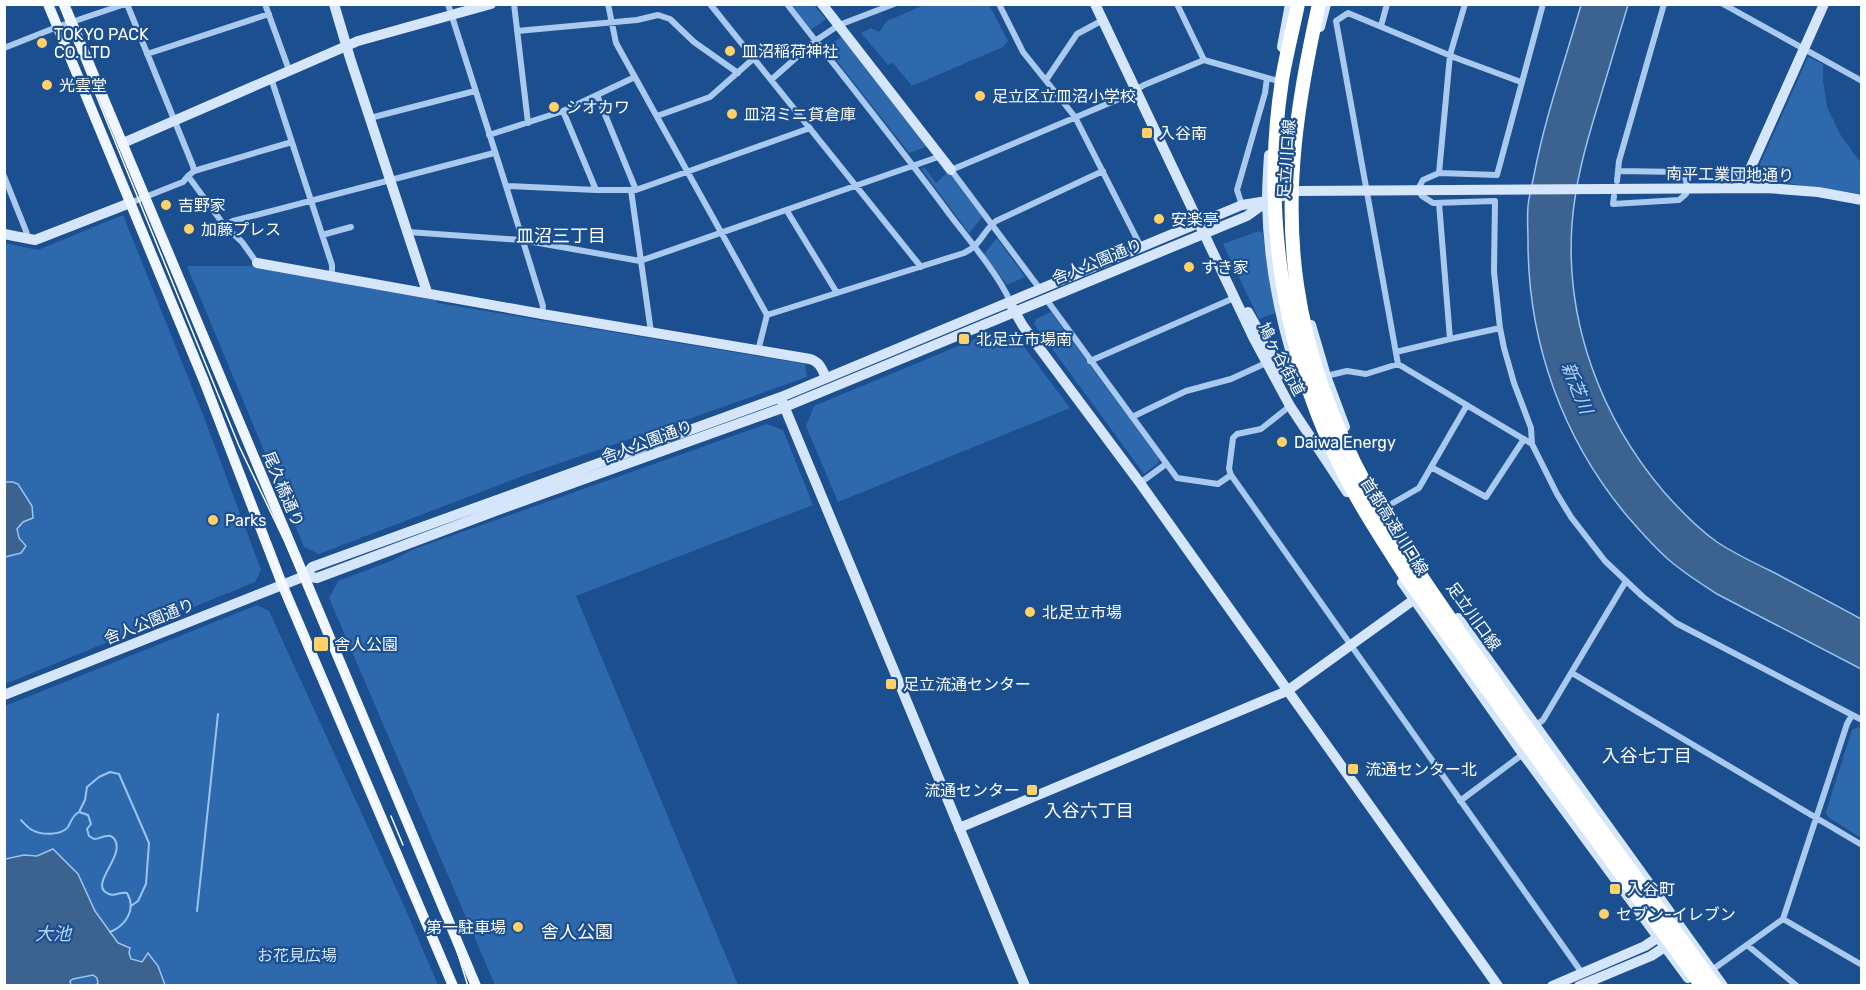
<svg xmlns="http://www.w3.org/2000/svg" width="1866" height="990" viewBox="0 0 1866 990" font-family="Rubik,'Noto Sans JP',sans-serif">
  <style>
    .green { fill: #2e69ad }
    .water { fill: #3c6290; stroke: #9cc4f0; stroke-width: 1.5 }
    .lines { fill: none; stroke-linecap: round; stroke-linejoin: round }
    .stream { stroke: #9cc4f0; stroke-width: 2 }
    .street { stroke: #a9c9ee; stroke-width: 6 }
    .secondary { stroke: #d6e6fa; stroke-width: 10 }
    .primary { stroke: #f0f6ff; stroke-width: 10 }
    .tram { stroke: #fff; stroke-width: 1.5 }
    .highway-bridge { stroke: #fff; stroke-width: 14 }
    .poi-dot { fill: #ffd166; stroke: #1b4f8f; stroke-width: 2 }
    .labels { text-anchor: middle; stroke-width: 4.5; stroke-linejoin: round; paint-order: stroke }
    .poi-label { font-size: 16px; fill: #fff; stroke: #1b4f8f; text-anchor: start }
    .street-label { font-size: 16px; fill: #fff; stroke: #1b4f8f }
    .park-label { font-size: 16px; fill: #cfe3fa; stroke: #1b4f8f }
    .neighbourhood-label { font-size: 18px; fill: #fff; stroke: #1b4f8f }
    .water-label { font-size: 18px; font-style: italic; fill: #b5d3f5; stroke: #1b4f8f }
  </style>
  <rect width="100%" height="100%" fill="#1b4f8f"/>
  <!-- green -->
  <path class="green" d="M792 5H814L826 19 811 30Z
    M924 5H989L1008 41 1003 47 912 86 893 63 888 65 861 33 871 28 879 32 887 21Z
    M842 37 928 146 909 153 826 47Z
    M1808 57 1823 64V80L1827 107 1841 136 1861 163V194L1773 181C1765 176 1762 173 1760 164Z
    M940 161 982 217 969 233 922 170 924 167 936 183 946 174 938 162Z
    M123 215 205 420 261 570 255 582 5 684V243L38 250Z
    M1259 231 1263 233 1275 313 1259 319 1223 244Z
    M997 238 1025 277 1007 285 984 254Z
    M187 266H252L436 300 438 303 805 364 807 377 703 414 525 475 319 554 304 547Z
    M1051 312 1159 459 1158 463 1144 474 1034 324 1036 319Z
    M997 330 1016 336 1070 408 838 502 806 426 814 406Z
    M767 424 783 430 813 505 576 596 738 985H495L329 598 338 581 391 561 414 549Z
    M257 605 269 611 405 908 438 985 5 986V706Z
    M1861 726H1862L1861 838 1828 817 1826 812 1852 730Z"/>
  <!-- water -->
  <path class="water" d="M1581 5H1628C1618 38 1608 71 1598 105 1586 144 1575 183 1572 224 1565 322 1601 418 1664 492 1680 510 1697 528 1717 542 1735 554 1754 563 1773 572 1803 588 1832 603 1861 619V669L1717 594C1700 583 1684 573 1669 560 1654 547 1641 532 1628 517 1563 440 1528 343 1528 242 1528 230 1527 218 1528 206 1529 196 1532 185 1534 175 1545 117 1565 61 1581 5Z
    M5 482H13L18 484 32 506 33 518 23 522 17 529 19 538 26 546 21 553 5 557Z
    M53 849 78 874 95 911 118 943 130 948 129 953 131 959 142 962 148 953 158 966 165 985H96L98 983 97 978 93 975 73 979 70 981 71 985H5V859L24 855 37 856Z"/>
  <g class="lines">
    <!-- stream -->
    <path class="stream" d="M79 812 85 800 87 787 99 777 110 772 119 774 149 843 146 884 138 901 131 906
      M21 820C24 823 28 828 32 830 41 835 61 836 68 827 72 820 72 816 79 812L88 815 91 824 87 829 89 836 94 839C99 839 103 836 107 836 111 835 113 837 115 840 125 857 87 886 109 894 115 897 120 891 127 893 137 910 125 926 110 932
      M197 911 218 714"/>
    <!-- street -->
    <path class="street" d="M127 4 193 166 194 171 188 176
      M265 4 289 70
      M448 4 506 186 596 190H636L810 128
      M514 4 528 123
      M608 4 616 43 767 315 758 351
      M710 4 921 267
      M787 4C841 74 897 143 950 215 969 240 998 274 1010 301
      M999 4 1023 52 1075 117 1141 247
      M1177 4 1204 60
      M1543 4 1497 175 1439 173 1423 180 1418 189 1422 196 1433 203 1495 201 1494 272 1500 328 1504 348 1514 383 1531 428 1532 444 1557 494 1571 517 1605 561 1642 596 1676 623 1862 720
      M1723 4 1862 81
      M1381 26 1387 4
      M517 31 637 20 658 15 670 19 694 42 738 73
      M4 48 57 27 125 4
      M147 54 269 14
      M271 78 332 265V276
      M771 80 815 41 839 25 894 4
      M1046 80 1077 34 1103 20
      M1521 82 1456 58 1348 13 1336 21 1398 364 1532 444
      M597 95 636 190
      M563 111 596 190
      M657 116 710 97 753 59
      M370 118 475 91
      M489 135 563 111 635 77
      M194 171 292 142
      M1439 173 1450 55 1465 4
      M4 176 26 231 28 239
      M1617 181 1619 161 1664 4
      M506 186 543 306 542 314
      M631 190 651 332
      M1614 196 1613 204 1679 200 1686 194C1688 184 1687 180 1681 172L1618 171
      M130 203 183 182 188 176 224 225 242 242 257 263
      M1439 203 1450 339
      M1242 205 1237 190 1265 93 1267 78 1275 80
      M787 211 837 293
      M224 225 233 221 494 153
      M408 232 522 240 640 261 941 156
      M322 235 351 227
      M1040 289 951 170 1126 96 1144 85 1204 60 1267 78
      M1046 299 1177 478 1218 484 1231 475
      M767 315 964 253C982 244 982 232 996 221L1103 171
      M1396 352 1450 339 1500 328
      M1090 361 1234 298
      M1326 376 1347 371 1366 374 1398 364
      M1290 406 1261 429 1237 434 1233 438 1229 469 1231 475 1582 973
      M1132 417 1186 391 1231 379 1266 363
      M1431 467 1486 497 1524 439
      M1140 483 1166 464
      M1386 507 1419 488 1467 405
      M1572 673 1862 845
      M1535 726 1543 720 1626 581
      M1460 801 1523 754
      M1783 919 1862 965
      M1747 945 1797 986
      M1712 970 1783 919 1847 724 1852 715"/>
    <!-- secondary -->
    <path class="secondary" d="M334 4 350 58 427 292
      M822 4 951 170
      M1095 4 1254 339 1290 406 1347 492
      M1320 27 1326 4
      M1282 47 1290 4
      M123 143 358 41 491 4
      M1269 155C1268 170 1267 186 1267 201 1268 261 1280 322 1299 379
      M1742 187 1824 4
      M4 234 35 240 130 203
      M257 263 542 314 810 359C820 362 822 369 826 378
      M1012 307 1023 326 1140 483 1498 986
      M1248 312 1283 374 1291 381H1305
      M1311 325 1326 376 1345 427
      M782 401 1025 986
      M305 576 312 567 781 397 1242 205 1267 201 1298 191 1767 188 1818 192 1862 200
      M1402 582 1523 754 1688 978
      M1458 618 1723 986
      M4 695 305 576 317 578 498 510 785 407 1247 216 1265 203
      M959 828 1287 691 1419 596
      M1552 986 1645 946 1663 934
      M1579 986 1651 956 1671 943"/>
    <!-- primary -->
    <path class="primary" d="M48 4 204 381 282 584 453 986
      M64 4 476 986"/>
    <!-- tram -->
    <path class="tram" d="M59 4 239 446 285 542 357 705 451 932 468 986
      M240 465C297 631 369 791 437 952L456 986
      M391 816 403 845"/>
    <!-- highway-bridge -->
    <path class="highway-bridge" d="M1298 4C1293 29 1286 55 1282 80 1261 218 1284 361 1350 485 1367 517 1387 547 1407 578L1702 986
      M1319 4C1298 98 1283 189 1297 285 1319 440 1409 561 1496 684 1567 786 1642 885 1715 986"/>
  </g>
  <!-- markers -->
  <g class="poi-dot">
    <circle cx="42" cy="43" r="6"/>
    <circle cx="730" cy="51" r="6"/>
    <circle cx="47" cy="85" r="6"/>
    <circle cx="980" cy="96" r="6"/>
    <circle cx="554" cy="107" r="6"/>
    <circle cx="732" cy="114" r="6"/>
    <rect x="1141" y="127" width="12" height="12" rx="3"/>
    <circle cx="166" cy="205" r="6"/>
    <circle cx="1159" cy="219" r="6"/>
    <circle cx="189" cy="229" r="6"/>
    <circle cx="1189" cy="267" r="6"/>
    <rect x="958" y="333" width="12" height="12" rx="3"/>
    <circle cx="1282" cy="442" r="6"/>
    <circle cx="213" cy="520" r="6"/>
    <circle cx="1030" cy="612" r="6"/>
    <rect x="313" y="636" width="16" height="16" rx="3"/>
    <rect x="885" y="678" width="12" height="12" rx="3"/>
    <rect x="1347" y="763" width="12" height="12" rx="3"/>
    <rect x="1026" y="784" width="12" height="12" rx="3"/>
    <rect x="1609" y="883" width="12" height="12" rx="3"/>
    <circle cx="1604" cy="914" r="6"/>
    <circle cx="518" cy="927" r="6"/>
  </g>
  <g class="labels">
    <!-- poi labels -->
    <g class="poi-label">
      <text x="54" y="40">TOKYO PACK<tspan x="54" dy="18">CO. LTD</tspan></text>
      <text x="742" y="57">皿沼稲荷神社</text>
      <text x="59" y="91">光雲堂</text>
      <text x="992" y="102">足立区立皿沼小学校</text>
      <text x="566" y="113">シオカワ</text>
      <text x="744" y="120">皿沼ミニ貸倉庫</text>
      <text x="1159" y="139">入谷南</text>
      <text x="178" y="211">吉野家</text>
      <text x="1171" y="225">安楽亭</text>
      <text x="201" y="235">加藤プレス</text>
      <text x="1201" y="273">すき家</text>
      <text x="976" y="345">北足立市場南</text>
      <text x="1294" y="448">Daiwa Energy</text>
      <text x="225" y="526">Parks</text>
      <text x="1042" y="618">北足立市場</text>
      <text x="334" y="650">舎人公園</text>
      <text x="903" y="690">足立流通センター</text>
      <text x="1365" y="775">流通センター北</text>
      <text x="1020" y="796" text-anchor="end">流通センター</text>
      <text x="1627" y="895">入谷町</text>
      <text x="1616" y="920">セブン-イレブン</text>
      <text x="506" y="933" text-anchor="end">第一駐車場</text>
    </g>
    <!-- street labels -->
    <g class="street-label">
      <text transform="translate(1286 159) rotate(-86)" y="6">足立川口線</text>
      <text transform="translate(1730 174) rotate(1)" y="6">南平工業団地通り</text>
      <text transform="translate(1097 261) rotate(-22)" y="6">舎人公園通り</text>
      <text transform="translate(1282 359) rotate(62)" y="6">鳩ヶ谷街道</text>
      <text transform="translate(647 441) rotate(-20)" y="6">舎人公園通り</text>
      <text transform="translate(284 489) rotate(67)" y="6">尾久橋通り</text>
      <text transform="translate(1395 526) rotate(58)" y="6">首都高速川口線</text>
      <text transform="translate(1474 616) rotate(54)" y="6">足立川口線</text>
      <text transform="translate(149 621) rotate(-22)" y="6">舎人公園通り</text>
    </g>
    <!-- park labels -->
    <g class="park-label">
      <text x="297" y="961">お花見広場</text>
    </g>
    <!-- neighbourhood labels -->
    <g class="neighbourhood-label">
      <text x="561" y="242">皿沼三丁目</text>
      <text x="1647" y="762">入谷七丁目</text>
      <text x="1089" y="817">入谷六丁目</text>
      <text x="577" y="938">舎人公園</text>
    </g>
    <!-- water labels -->
    <g class="water-label">
      <text transform="translate(1577 388) rotate(68)" y="6">新芝川</text>
      <text x="53" y="940">大池</text>
    </g>
  </g>
  <!-- border -->
  <rect width="1866" height="990" fill="none" stroke="#ffffff" stroke-width="12"/>
</svg>
